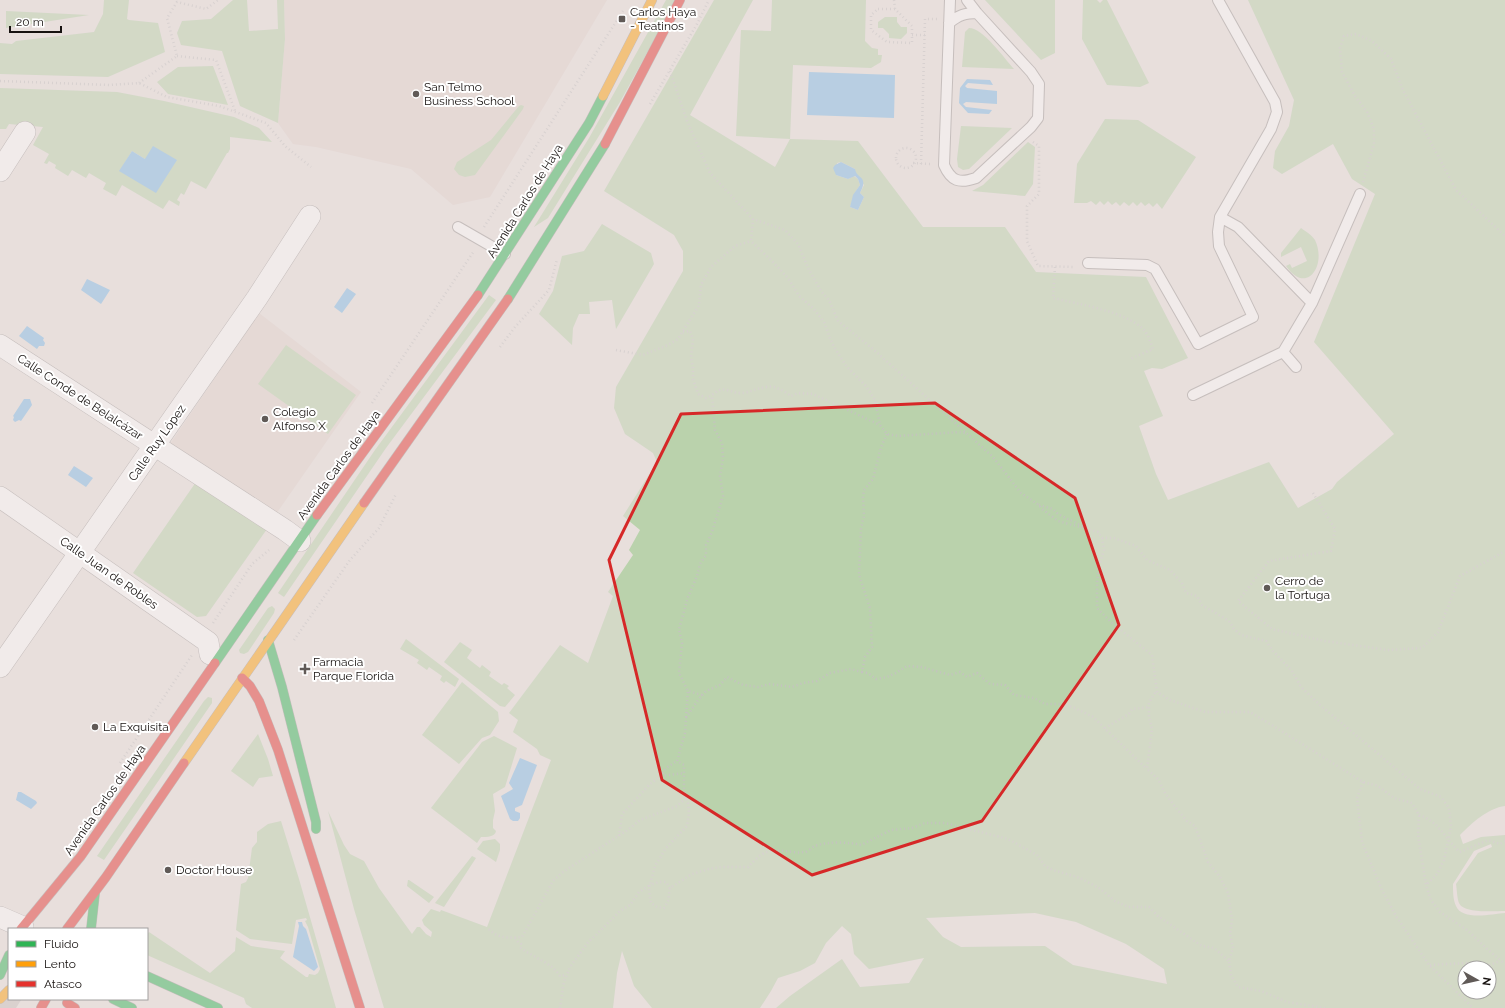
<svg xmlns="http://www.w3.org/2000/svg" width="1505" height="1008" viewBox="0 0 1505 1008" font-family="Raleway,sans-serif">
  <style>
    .built { fill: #e2d2cc }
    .green { fill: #bad2ac; fill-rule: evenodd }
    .water { fill: #7ebbe8 }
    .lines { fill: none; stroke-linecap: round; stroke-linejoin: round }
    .highway-tunnel { stroke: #c9c0bd; stroke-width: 22; stroke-dasharray: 22 11; stroke-linecap: butt }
    .lane-casing { stroke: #9e9896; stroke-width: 12 }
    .street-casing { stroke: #9e9896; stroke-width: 22 }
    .fast-casing { stroke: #9e9896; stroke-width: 10 }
    .slow-casing { stroke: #9e9896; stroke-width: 10 }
    .jam-casing { stroke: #9e9896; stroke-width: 10 }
    .path { stroke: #c5c2c1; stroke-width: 2.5; stroke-dasharray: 1 3; stroke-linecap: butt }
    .lane { stroke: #fcfafa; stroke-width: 10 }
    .street { stroke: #fcfafa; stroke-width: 21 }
    .fast { stroke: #30b455; stroke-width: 9 }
    .slow { stroke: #ff9f0a; stroke-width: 9 }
    .jam { stroke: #e5322d; stroke-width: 9 }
    .marked { fill: none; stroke: #d62828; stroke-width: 3; stroke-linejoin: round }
    .poi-dot { fill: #605a57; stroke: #fff; stroke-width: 1.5 }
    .labels { text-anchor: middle; stroke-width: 4; stroke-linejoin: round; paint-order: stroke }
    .poi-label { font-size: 12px; fill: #171210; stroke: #fff; text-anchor: start }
    .street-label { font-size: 12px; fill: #171210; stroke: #fff }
  </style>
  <rect width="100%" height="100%" fill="#e8dfdc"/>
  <!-- built -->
  <path class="built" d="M284 0H607L490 197 453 205 411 169 316 147 293 144 278 123 285 39Z
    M259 313 361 392 276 514 170 444Z"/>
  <!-- green -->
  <path class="green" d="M104 0H129L127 19 129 20 158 23 165 52 108 77 0 74V43L12 44 16 41 94 32 103 14Z
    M233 0H247L249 31 278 29 277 0H284L285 39 278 123 240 106 222 51 181 45 177 33 182 21 211 19Z
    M666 0H676L620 102 548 218 534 227 589 138Z
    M714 0H753L690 115 775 167 790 139 736 136 741 30 771 31 772 0H866L865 41 872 48 878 49V55H882L881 62 871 68 793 65 790 139 858 141 923 227H1005L1036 272 1146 277 1188 358 1162 369 1152 368 1144 371 1163 416 1139 426 1156 474 1168 500 1269 462 1298 508 1332 489 1337 482 1394 434 1314 342 1375 194 1352 179 1333 144 1282 174 1273 168 1275 151 1289 126 1294 100 1248 0H1505V806C1488 808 1472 823 1460 835L1463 844 1481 837 1505 835V911C1494 911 1464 914 1459 903 1457 898 1457 890 1456 884L1478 853 1492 847 1491 844 1474 851 1453 884C1453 891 1453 900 1456 906 1462 921 1492 914 1505 913V1008H776L790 996 842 959 860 987 909 983 924 958 869 969 854 954 851 934 842 926 826 943 815 963 800 971 778 978 771 991 760 1008H652L634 986 622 951 617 973 613 1008H384L354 909 328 811 344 845 350 854 364 861 379 888 412 934 417 927H420L426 934 431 937 432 932 424 925 422 920 431 909 440 912 441 910 487 927 551 760 540 755 537 749 513 732 518 720 509 713 560 645 588 663 613 596 608 592 633 555 629 550 640 530 623 516 657 462 653 453 625 434 614 408 616 387 683 271V251L674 235 604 191ZM841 162 855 169V172L864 185 860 193 864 197 858 210 850 207 856 191 860 185 858 179 854 176 848 179 836 175 837 163ZM1035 913 1076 922 1126 944 1164 969 1167 984 1073 965 1045 946 961 947 943 937 926 918ZM1465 968H1489V992H1465Z
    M985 0H1055V53L1041 60Z
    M1083 0H1097L1100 3 1103 0H1107L1149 83 1140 87 1107 85 1082 39Z
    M6 11 89 15 6 28Z
    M885 17H897V22L901 27H907V33L901 39 889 38V34L883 28H878V22Z
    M969 28C983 28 1004 58 1014 69L962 67 965 32Z
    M213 66 228 105 168 94 157 82 178 67Z
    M0 88 117 92 164 101 234 117 259 128 272 142 230 137V149L228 153H227L206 189 191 181 184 195 181 193 177 200 180 202 179 206 169 200 163 209 122 185 116 196 103 189 106 183 89 173 86 178 72 170 68 176 55 168 56 165 49 161 47 164 44 163 49 154 33 145 43 127 9 124 6 129H0ZM132 151 145 159 120 171Z
    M521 105 524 106 523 109 475 175 465 177 459 175 454 169 457 162 491 140 519 106Z
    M1105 119 1138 120 1196 157 1162 209 1157 203 1153 207 1149 203 1145 206 1141 202 1137 206 1133 202 1129 206 1124 202 1120 206 1116 202 1112 205 1108 201 1104 205 1100 201 1096 205 1091 201 1087 203H1074L1077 164Z
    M961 126 1012 128 969 169 963 170 958 167 957 159Z
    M1028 142 1035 147 1033 184 1025 196 972 191 983 185Z
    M602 224 651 253 654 264 616 329 612 300 589 302 590 314H579L573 328 572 345 539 314 553 291 562 256 584 251Z
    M1301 228C1305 231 1312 235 1315 240 1327 265 1307 296 1286 266L1290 264 1292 268 1307 261 1301 247 1281 257V253Z
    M489 295 496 300 386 448 284 597 278 593 375 450Z
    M286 345 356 395 328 434 258 384Z
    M196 482 267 529 206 616 197 617 133 573Z
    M272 606 275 609 274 613 248 652 244 654 240 653 239 650 268 608Z
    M406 639 459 679 455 687 446 681 444 683 440 680 442 676 429 667 427 670 417 663 419 660 400 649Z
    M460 642 472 650 467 658 480 668 482 665 491 672 489 676 502 685 504 683 509 686 507 688 515 695 505 707 500 706 444 662Z
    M462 682 498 712 499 721 490 735 482 738 459 764 422 735Z
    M208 697 212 698V703L104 860 97 856 204 701Z
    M258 734 268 759 273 776 259 778 253 787 231 771Z
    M494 736 517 748 505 787 493 794 495 811 493 820V828L496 831C495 837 487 837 481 837L477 843 431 808 482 742Z
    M281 821 299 879 336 1008H252L246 1004 244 998 147 955V935L149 932 210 973 235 951 236 937 251 946 285 951 280 958 306 977H308L309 974 315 975 318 973 320 969 308 927 305 921 307 920 306 918 296 920 292 944 250 939 236 930 241 884 246 882 248 878 252 848 257 842V832L268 824Z
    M495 839 500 844V850L496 862 477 849 483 841Z
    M472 856 476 858 444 907 435 903Z
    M408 880H409L434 897 429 903 407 886Z"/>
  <!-- water -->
  <path class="water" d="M809 72 895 75 894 118 807 115Z
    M967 79 990 80 993 85 968 83 965 86 967 88 997 91V104L966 102 963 104 966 107 992 110 989 114 968 113 959 103 960 88Z
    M153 146 177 160 156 193 119 171 132 151 145 159Z
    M841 162 855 169C857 180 869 175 860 193L864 197 858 210 850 207 853 195 860 185 858 179 855 176 848 179 836 175 833 168 835 165Z
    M87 279 110 290 101 304 81 290Z
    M347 288 356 294 342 313 334 307Z
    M27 326 44 338 43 340 45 343 44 346H39L37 349 19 336Z
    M24 399H30L32 405 21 421 19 420 15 422 13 420 14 417 13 416Z
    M74 466 93 478 86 487 68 475Z
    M520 758 537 765 522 805 515 808V811L520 813V818L518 821H513L510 819 501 796 513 789 509 783Z
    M18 792H21L36 801 37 803 31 809 16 800Z
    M298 922H302L303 926 306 929 318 967 314 971 293 957 299 926Z"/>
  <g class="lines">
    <!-- highway-tunnel -->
    <path class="highway-tunnel" d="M0 998 16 1008"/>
    <!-- lane casing -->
    <g class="lane-casing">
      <path id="lane" d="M950 0 944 165C951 181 959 184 976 178L1031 127 1038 118 1039 84 1031 72 977 13 967 0
        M949 23C959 15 965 13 977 13
        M1220 217 1238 227 1312 303 1360 194
        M458 227 505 254
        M1088 263 1147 265 1155 269 1198 344 1253 317 1219 246 1218 232 1220 217 1271 129 1277 112 1275 102 1218 0
        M1283 352 1296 367
        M1193 395 1283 352 1312 303"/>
    </g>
    <!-- street casing -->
    <g class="street-casing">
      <path id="street" d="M0 171 25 132
        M0 345 285 530 300 541
        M0 497 208 642 210 654
        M0 667 257 298 310 216
        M0 917 23 927"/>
    </g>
    <!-- fast casing -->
    <g class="fast-casing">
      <path id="fast" d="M478 295 589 123 603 96
        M508 299 605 144
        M268 640 282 687 316 822V829
        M215 663 317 515
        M91 929 95 893
        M0 975 9 955
        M147 976 218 1008
        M113 999 132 1008"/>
    </g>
    <!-- slow casing -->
    <g class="slow-casing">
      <path id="slow" d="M603 96 652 0
        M184 763 364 503
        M0 999 9 990"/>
    </g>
    <!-- jam casing -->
    <g class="jam-casing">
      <path id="jam" d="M605 144 680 0
        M364 503 508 299
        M317 515 478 295
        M242 678 250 686 259 701 278 750 360 1008
        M21 929 81 856 215 663
        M67 929 106 877 184 763
        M67 1003 75 1008
        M41 1008 46 999"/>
    </g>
    <!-- path -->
    <path class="path" d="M894 0 895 9
      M878 9H895L912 26V43L887 42 871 30V15Z
      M912 35H925
      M177 56 216 60 235 111
      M670 71 687 121 710 173 753 219 785 230 798 244 808 268 821 291 829 300 838 321 873 349 993 457 1021 493 1039 505 1042 509 1058 521 1098 532 1102 538 1104 550 1099 566 1097 582V608L1111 622 1152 655 1157 692 1170 700 1205 712H1250L1275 727 1363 782 1378 786 1394 798 1412 803 1419 815 1418 835 1426 885 1431 900 1440 912 1467 930 1486 948 1505 964
      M0 81 110 85 139 83 167 97 219 106 266 123 285 146 311 167
      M139 83 177 56 167 18 177 2 206 9 218 0
      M650 104 697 24 709 0
      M1033 142 1039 146V194L1027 206V241L1038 266 1075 267
      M896 158a10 10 0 1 1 20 0a10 10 0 1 1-20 0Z
      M913 163 931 164
      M921 164 925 19H937
      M1363 182 1374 144V129L1367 112 1355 96 1342 72 1340 48 1344 36 1356 34 1372 41 1391 59 1402 88 1456 190 1505 236
      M753 219 751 241 773 262 788 278 799 296 814 309 824 322 829 336 834 347 847 367 866 386 875 400 880 425 887 434 898 436 959 432 965 433
      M484 227 623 11
      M1055 267 1053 298C1077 304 1126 311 1144 330 1148 334 1151 344 1153 349L1130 359
      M683 332 690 331 693 339 691 357 693 368V379L698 394 706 398C712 396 715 392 720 390 725 388 732 392 738 393 748 394 756 388 766 387 775 385 784 391 791 396L798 393 813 394 880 425
      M500 347 515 327 549 290 557 259
      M616 350 643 355 668 345 678 339 699 305 701 285 711 267 735 246 751 241
      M372 403 474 251
      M1313 493 1335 529 1331 551 1269 561 1238 601 1272 629 1325 641 1388 650 1422 648 1438 632 1460 576 1505 551
      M1039 505 1053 509 1058 514 1084 527
      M1102 538H1114L1136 546 1147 560 1170 570 1182 583 1186 593 1197 596 1202 605 1229 621 1234 629 1241 635 1266 641 1273 651 1292 671 1301 687 1320 705 1420 789 1441 797 1449 808 1451 827 1444 860 1437 874 1426 885
      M213 623 252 564 269 550
      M294 640 350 560 379 528 396 494
      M862 672 868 673 876 679 887 677 896 673 907 666 922 667 950 675 960 672 967 677 977 673 990 684 1005 685 1014 695 1034 698 1045 704H1063L1075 708 1093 717 1147 769
      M1155 693 1149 702V717L1152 729 1147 769 1158 779 1165 793 1176 808 1187 821 1195 826 1208 862 1220 877 1228 893 1232 920 1230 934 1233 948 1229 961 1231 975 1238 987 1261 991 1287 1002 1325 1008
      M702 695 688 691 679 673 682 643 679 629 688 597 697 576 700 564 706 555V545L712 532 723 496 720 476 723 458 722 443 715 430 712 396
      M686 717 688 691
      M1105 728 1129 714 1132 709 1149 707
      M120 763 192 655
      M661 776 684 773
      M1363 782 1357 798 1362 842 1382 890 1396 916 1429 965 1473 1008
      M1419 815C1440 822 1444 838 1460 852L1488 840 1500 844 1505 841
      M619 836 622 814 650 784 661 776 666 768 677 761
      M670 888 666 882H659L650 885 649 891 651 903 657 907 664 908 668 901 670 888 692 874 709 869 721 867H748C753 862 760 854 767 852 779 848 793 854 805 852 809 851 812 847 815 846 827 841 850 842 861 845L891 830 912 828 925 823H945L1008 839 1037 855 1045 866 1053 870 1080 878 1099 888 1115 901 1128 907H1149L1158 916 1193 940 1202 946 1214 948 1229 961
      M489 929C498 939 509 938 522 937L553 881 563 872 629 829 640 820 677 806 686 798
      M515 938 518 942 521 944V948C534 958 551 962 560 976L566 975
      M1430 965 1466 963 1485 967 1500 961
      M560 1008 564 981 567 975 570 967 589 941 596 935 620 911 630 905 639 892 650 885 655 866 666 848 687 826 689 813 688 803 684 795V765L677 761 685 733 686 718 698 700 706 691 720 685 727 677 743 685 758 687 770 684 792 687 803 683 817 681 830 673 851 669 862 672 865 657 872 647 870 608 859 575 861 528 864 516 863 496 864 490 873 479 881 447 887 434"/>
    <!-- lane -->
    <use href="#lane" class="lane"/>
    <!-- street -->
    <use href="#street" class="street"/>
    <!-- fast -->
    <use href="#fast" class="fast"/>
    <!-- slow -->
    <use href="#slow" class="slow"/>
    <!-- jam -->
    <use href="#jam" class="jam"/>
  </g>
  <!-- marked area -->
  <path d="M0 0H1505V1008H0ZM935 403 1075 498 1119 625 982 821 812 875 662 780 609 560 681 414Z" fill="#e8dfdc" fill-opacity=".55" fill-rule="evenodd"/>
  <path class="marked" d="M935 403 1075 498 1119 625 982 821 812 875 662 780 609 560 681 414Z"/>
  <!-- markers -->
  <g class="poi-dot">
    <rect x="618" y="15" width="8" height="8" rx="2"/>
    <circle cx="416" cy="94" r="4"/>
    <circle cx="265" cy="419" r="4"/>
    <circle cx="1267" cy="588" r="4"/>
    <path d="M303 663h4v4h4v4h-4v4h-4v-4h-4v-4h4z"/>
    <circle cx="95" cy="727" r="4"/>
    <circle cx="168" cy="870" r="4"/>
  </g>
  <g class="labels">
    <!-- poi labels -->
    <g class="poi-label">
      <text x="630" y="16">Carlos Haya<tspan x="630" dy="14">- Teatinos</tspan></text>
      <text x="424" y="91">San Telmo<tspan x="424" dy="14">Business School</tspan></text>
      <text x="273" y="416">Colegio<tspan x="273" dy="14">Alfonso X</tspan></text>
      <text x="1275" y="585">Cerro de<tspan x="1275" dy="14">la Tortuga</tspan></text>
      <text x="313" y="666">Farmacia<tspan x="313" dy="14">Parque Florida</tspan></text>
      <text x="103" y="731">La Exquisita</text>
      <text x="176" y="874">Doctor House</text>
    </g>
    <!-- street labels -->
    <g class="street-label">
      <text transform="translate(525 201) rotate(-58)" y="4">Avenida Carlos de Haya</text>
      <text transform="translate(80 397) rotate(33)" y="4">Calle Conde de Belalcázar</text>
      <text transform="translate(157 443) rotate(-55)" y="4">Calle Ruy López</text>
      <text transform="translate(339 465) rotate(-54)" y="4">Avenida Carlos de Haya</text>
      <text transform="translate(109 573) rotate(35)" y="4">Calle Juan de Robles</text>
      <text transform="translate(105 800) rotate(-55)" y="4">Avenida Carlos de Haya</text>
    </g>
  </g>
  <!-- legend -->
  <rect x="8" y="928" width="140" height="72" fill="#ffffff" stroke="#a2a09f"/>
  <rect x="16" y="941" width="20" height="6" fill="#30b455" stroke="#a2a09f"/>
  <text x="44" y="948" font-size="12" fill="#171210">Fluido</text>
  <rect x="16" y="961" width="20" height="6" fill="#ff9f0a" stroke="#a2a09f"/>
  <text x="44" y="968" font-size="12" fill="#171210">Lento</text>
  <rect x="16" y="981" width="20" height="6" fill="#e5322d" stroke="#a2a09f"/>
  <text x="44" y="988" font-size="12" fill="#171210">Atasco</text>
  <!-- north arrow -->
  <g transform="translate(1477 980) rotate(98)"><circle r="19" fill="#ffffff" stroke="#a2a09f"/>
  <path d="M0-3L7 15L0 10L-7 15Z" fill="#605a57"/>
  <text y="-6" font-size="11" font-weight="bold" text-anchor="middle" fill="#171210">N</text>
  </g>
  <!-- scale -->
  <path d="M10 26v6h51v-6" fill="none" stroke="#171210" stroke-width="2"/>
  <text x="16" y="26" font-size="12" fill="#171210" stroke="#ffffff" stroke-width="3" paint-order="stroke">20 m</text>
</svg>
